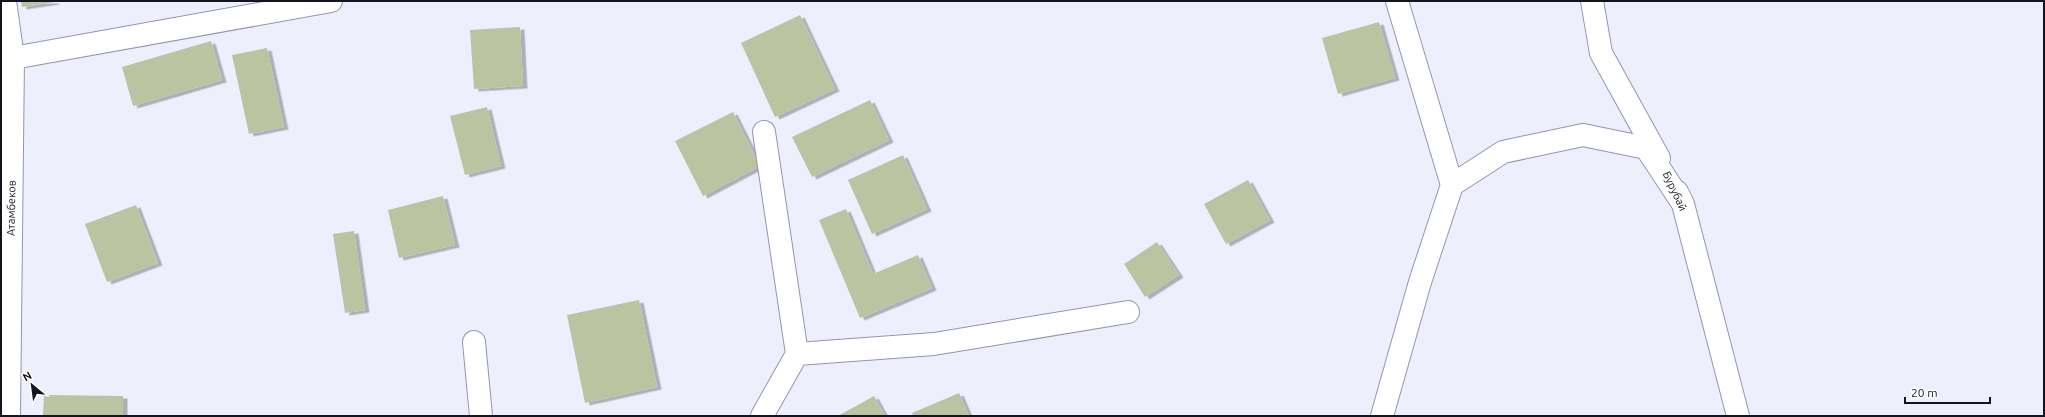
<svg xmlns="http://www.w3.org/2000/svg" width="2045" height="417" viewBox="0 0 2045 417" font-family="Ubuntu,sans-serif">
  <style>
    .building { fill: #bcc3a0; filter: url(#shadow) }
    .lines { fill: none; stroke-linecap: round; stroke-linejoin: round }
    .street-casing { stroke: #9394b5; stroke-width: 24 }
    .street { stroke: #fff; stroke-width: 22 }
    .labels { text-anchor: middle; stroke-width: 3.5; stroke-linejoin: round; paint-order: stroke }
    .street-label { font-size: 11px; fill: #141420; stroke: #fff }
  </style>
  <defs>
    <filter id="shadow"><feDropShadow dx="4.5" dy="2.5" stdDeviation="0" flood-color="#0004"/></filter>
  </defs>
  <rect width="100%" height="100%" fill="#eeeffd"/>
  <!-- building -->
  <path class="building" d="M21 1H55V2L22 7Z
    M800 15 835 89 775 117 741 43Z
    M1379 22 1395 78 1338 94 1322 38Z
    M520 27 523 86 474 89 470 30Z
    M211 41 222 80 133 106 122 67Z
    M267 48 284 127 249 134 232 55Z
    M870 100 889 140 812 177 792 137Z
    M487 107 501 166 465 175 450 116Z
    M733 112 760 166 703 196 675 141Z
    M903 155 927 209 872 234 848 180Z
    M1248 180 1270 220 1226 244 1204 204Z
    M443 196 455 245 399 258 388 210Z
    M136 205 158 263 107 282 85 224Z
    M846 209 873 274 918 255 932 288 860 318 819 220Z
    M354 231 365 310 345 313 333 234Z
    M1157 242 1179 275 1145 297 1124 264Z
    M639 300 657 387 585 403 567 315Z
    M959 393 969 416H913L912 413Z
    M44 395 123 396V416H43Z
    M874 396 885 416H838Z"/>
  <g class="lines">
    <!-- street casing -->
    <g class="street-casing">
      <path id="street" d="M5 1 13 58 9 416
        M1397 1 1452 185
        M1592 1 1601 53 1659 158
        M13 58 331 1
        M1677 192 1683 204 1738 416
        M474 342 481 416
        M797 354 934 344 1128 312
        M762 416 797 354 764 132
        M1382 416 1420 282 1452 185 1503 152 1583 135 1646 148 1683 204"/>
    </g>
    <!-- street -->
    <use href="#street" class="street"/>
  </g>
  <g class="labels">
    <!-- street labels -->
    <g class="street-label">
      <text transform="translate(1675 191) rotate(65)" y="4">Бурубай</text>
      <text transform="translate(11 208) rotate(-89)" y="4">Атамбеков</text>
    </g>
  </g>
  <!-- border -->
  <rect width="2045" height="417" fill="none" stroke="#141420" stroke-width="4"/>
  <!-- north arrow -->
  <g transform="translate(32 385) rotate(331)" stroke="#ffffff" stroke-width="3" paint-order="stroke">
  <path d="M0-3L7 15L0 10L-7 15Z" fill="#141420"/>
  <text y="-6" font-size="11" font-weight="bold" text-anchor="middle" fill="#141420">N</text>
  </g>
  <!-- scale -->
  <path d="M1905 397v6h85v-6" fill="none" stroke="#141420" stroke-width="2"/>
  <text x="1911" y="397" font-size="12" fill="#141420" stroke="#ffffff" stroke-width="3" paint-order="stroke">20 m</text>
</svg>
